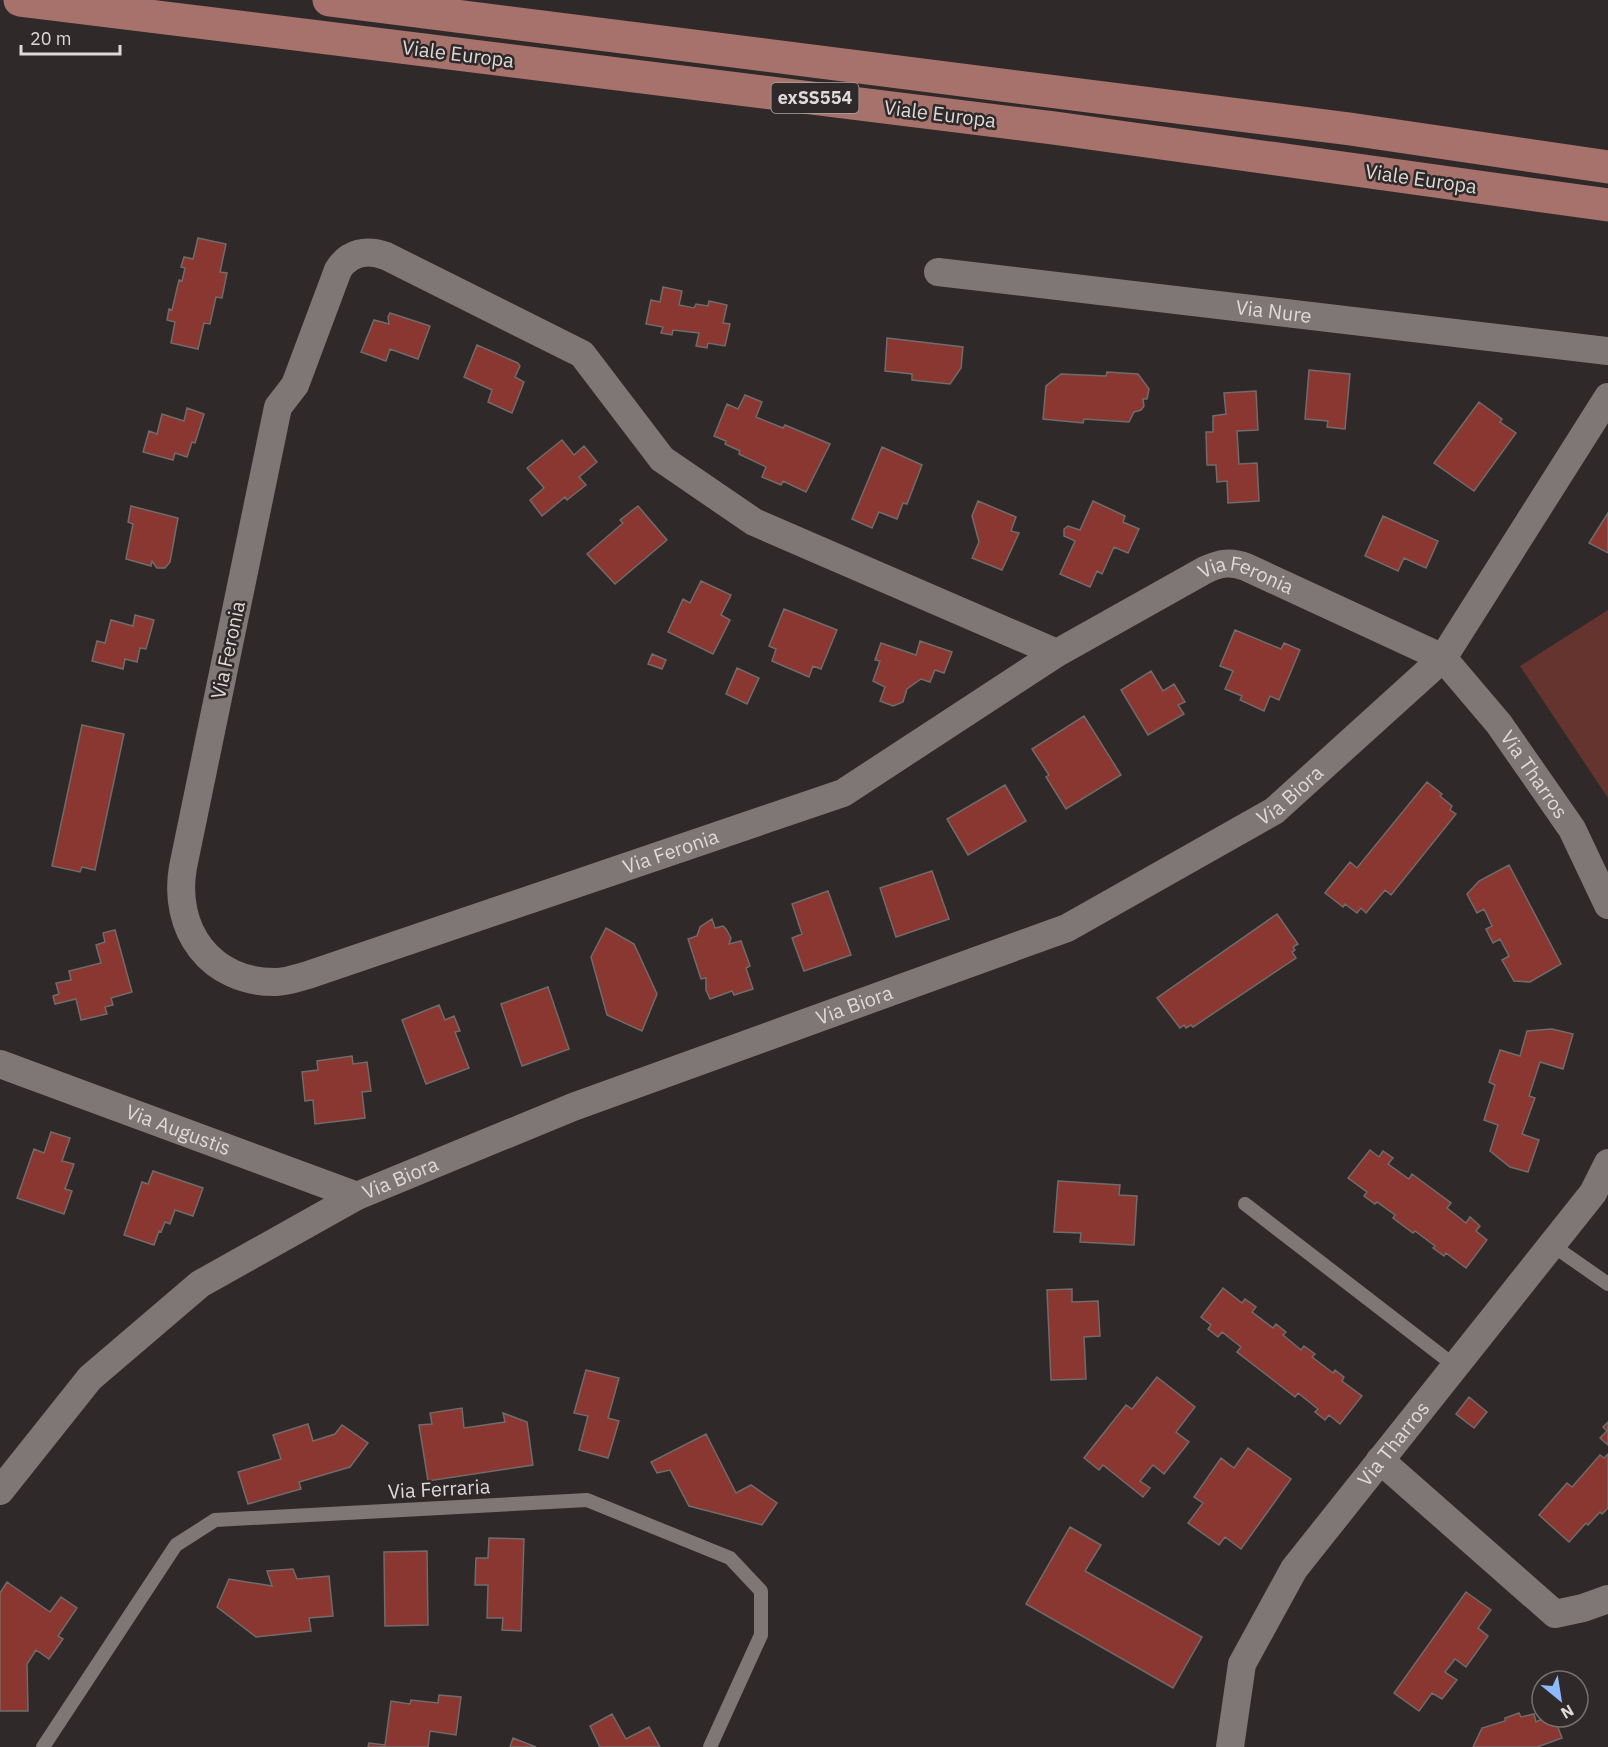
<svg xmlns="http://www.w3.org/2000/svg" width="1608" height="1747" viewBox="0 0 1608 1747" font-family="'IBM Plex Sans',sans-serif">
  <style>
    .green { fill: #66342f }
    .building { fill: #8a3631; stroke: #716b6a; stroke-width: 1.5 }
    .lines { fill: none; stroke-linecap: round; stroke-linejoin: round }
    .lane { stroke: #7e7776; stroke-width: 14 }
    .street { stroke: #7e7776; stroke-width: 28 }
    .primary { stroke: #a7716c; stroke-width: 33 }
    .labels { text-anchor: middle; stroke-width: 5; stroke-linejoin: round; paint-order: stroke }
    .shield { fill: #2f2a29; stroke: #a9a5a4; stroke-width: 1.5 }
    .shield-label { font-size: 18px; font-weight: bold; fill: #dddad9 }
    .street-label { font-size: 20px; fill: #dddad9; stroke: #2f2a29 }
  </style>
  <rect width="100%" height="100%" fill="#2f2a29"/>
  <!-- green -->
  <path class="green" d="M1608 610V798L1520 666Z"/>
  <!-- building -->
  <path class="building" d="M198 238 226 244 220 272 227 273 222 298 216 297 210 324 204 323 198 349 171 343 175 322 167 320 169 309 172 310 179 280 182 281 185 268 181 267 184 257 193 259Z
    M663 287 682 291 679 305 694 308 696 304 708 306 709 301 727 305 723 323 730 324 725 346 708 343 707 348 696 346 699 333 673 330 672 335 661 333 663 327 646 324 651 300 660 302Z
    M390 313 430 326 418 359 390 349 386 361 361 352 374 320 389 324 388 317Z
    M887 338 963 347 961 368 950 384 912 380V374L885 371Z
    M477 345 518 363 520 366 515 377 524 382 512 413 488 402 492 390 464 377Z
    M1309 370 1350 374 1345 429 1327 427 1328 421 1305 419Z
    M1107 372 1138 374 1149 389 1147 399H1143L1144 406 1141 410 1134 412 1129 422 1084 419 1083 423 1043 419 1046 386 1061 374 1106 376Z
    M1256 391 1258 430 1237 431 1239 464 1257 463 1259 501 1228 503 1227 481 1217 482 1216 465H1207L1206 432H1213V416L1226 414 1224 393Z
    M745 395 762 402 756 417 783 428 785 425 830 444 806 492 783 481 781 485 762 477 766 467 739 454 740 451 725 444 726 441 714 436 727 404 738 409Z
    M1479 402 1502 419 1500 422 1516 433 1474 491 1434 463Z
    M187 408 204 414 195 443 192 442 187 457 175 453 173 460 143 452 149 431 157 434 162 414 184 421Z
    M562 440 574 455 584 446 597 462 579 477 586 485 567 500 565 497 542 516 530 500 544 488 527 468Z
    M882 447 922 465 907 504 903 503 897 519 879 512 872 528 852 519Z
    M978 501 1016 517 1011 531 1019 533 1002 570 972 558 979 542 972 516Z
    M1093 501 1125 516 1123 522 1139 529 1128 553 1114 547 1102 574 1097 571 1090 587 1060 574 1075 541 1064 536V529L1068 526 1080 530Z
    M131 506 178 518 170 562 165 568H157L152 561 151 566 126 559 133 524 128 522Z
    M638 506 667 540 615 584 587 554 623 523 620 520Z
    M1608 513V553L1589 543Z
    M1383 516 1438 541 1426 568 1404 558 1398 571 1365 556Z
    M701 581 731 595 721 615 730 620 713 654 668 632 683 599 690 603Z
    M784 609 837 630 821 669 813 666 809 677 772 661 776 649 769 646Z
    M135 615 154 620 146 649 140 648 137 662 125 659 123 669 92 661 97 641 105 643 111 620 133 626Z
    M1235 630 1281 649 1284 643 1300 650 1279 700 1270 696 1264 711 1240 700 1242 696 1225 689 1233 671 1220 666Z
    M920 641 952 652 944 673 935 670 930 682 921 679 907 689 903 702 893 706 880 701 885 687 873 681 880 661 875 660 881 643 916 655Z
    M652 654 666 660 662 669 648 664Z
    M737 668 759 678 747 704 726 694Z
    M1151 671 1163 691 1174 684 1185 702 1178 705 1184 714 1148 735 1121 690Z
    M1084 716 1121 775 1066 809 1046 777 1049 775 1032 749Z
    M82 725 124 734 95 870 82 867 80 872 52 866Z
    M1427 782 1442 794 1440 796 1452 806 1450 810 1456 814 1391 895 1385 890 1366 913 1361 908 1357 913 1345 904 1343 907 1325 893 1350 862 1357 868Z
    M1005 785 1026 821 968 855 947 819Z
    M1509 865 1561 964 1530 982 1514 981 1502 960 1509 956 1500 939 1493 943 1486 929 1492 926 1484 909 1477 913 1467 894 1479 881Z
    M932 871 949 919 896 937 880 888Z
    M828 891 851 955 804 971 792 938 802 934 792 904Z
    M1277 914 1298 944 1293 947 1295 950 1292 952 1296 958 1193 1027 1191 1025 1186 1028 1184 1025 1180 1028 1157 998Z
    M712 919 715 928 723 926 726 929 731 938 729 944 741 941 750 966 746 968 753 989 734 995 732 991 710 999 706 990V978L701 979 688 939 697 936 700 927Z
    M606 928 634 944 657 994 642 1031 607 1015 591 957Z
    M115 930 132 992 111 998 113 1005 105 1007 107 1014 81 1020 76 999 55 1004 53 996 59 994 56 983 71 980 69 971 101 963 96 945 105 942 103 933Z
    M548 987 569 1049 522 1066 501 1004Z
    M439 1005 445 1020 454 1016 460 1031 455 1032 469 1068 426 1084 402 1020Z
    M1552 1029 1573 1034 1563 1069 1540 1062 1529 1096 1535 1098 1522 1134 1539 1140 1528 1172 1510 1167 1490 1151 1498 1125 1484 1120 1495 1085 1489 1082 1500 1050 1520 1056 1527 1031Z
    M352 1056 353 1064 367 1062 371 1091 362 1092 365 1118 315 1124 313 1100 305 1101 302 1072 318 1070 317 1061Z
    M51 1132 70 1138 62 1161 74 1164 65 1189 72 1191 64 1214 17 1198 34 1149 44 1153Z
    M1370 1150 1379 1157 1383 1151 1393 1158 1388 1164 1409 1179 1412 1174 1451 1203 1447 1208 1466 1223 1470 1217 1480 1226 1476 1231 1487 1240 1466 1268 1446 1253 1444 1256 1433 1248 1435 1246 1415 1231 1413 1233 1393 1218 1395 1215 1377 1202 1375 1204 1364 1196 1367 1192 1348 1178Z
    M153 1171 203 1188 193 1216 175 1210 170 1224 165 1222 161 1232 159 1231 154 1245 124 1235 142 1182 148 1184Z
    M1058 1181 1120 1185 1119 1195 1137 1196 1134 1245 1080 1242 1081 1233 1054 1232Z
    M1223 1288 1242 1303 1245 1299 1256 1307 1252 1312 1273 1328 1276 1324 1286 1332 1283 1335 1301 1350 1304 1346 1315 1354 1312 1357 1333 1373 1335 1370 1344 1377 1342 1381 1362 1396 1340 1424 1329 1415 1325 1420 1315 1412 1318 1409 1298 1393 1295 1397 1237 1352 1241 1347 1222 1332 1218 1337 1208 1329 1211 1325 1201 1317Z
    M1072 1289V1302L1098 1301 1100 1336 1084 1337 1086 1379 1051 1380 1047 1290Z
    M586 1370 619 1378 608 1418 619 1421 608 1458 579 1450 588 1416 574 1413Z
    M1157 1377 1195 1407 1176 1432 1189 1442 1164 1474 1153 1465 1140 1481 1150 1488 1143 1497 1103 1465 1099 1470 1084 1458 1126 1405 1132 1409Z
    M1469 1397 1487 1412 1474 1428 1456 1414Z
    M462 1408 464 1428 505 1422 503 1413 527 1422 533 1465 428 1481 419 1425 432 1424 430 1413Z
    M1608 1422V1445L1600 1438 1607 1431 1603 1427Z
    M308 1424 313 1441 335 1434 342 1425 368 1443 350 1467 299 1482 301 1489 248 1504 238 1472 281 1459 273 1435Z
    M706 1434 736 1493 751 1485 777 1503 762 1525 689 1506 670 1470 657 1473 651 1462Z
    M1248 1448 1291 1479 1241 1549 1225 1537 1219 1545 1188 1523 1203 1503 1194 1497 1221 1458 1234 1468Z
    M1608 1454V1508L1602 1514 1600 1512 1588 1525 1586 1523 1569 1542 1539 1515 1567 1483 1572 1487 1600 1455 1604 1458Z
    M1070 1527 1101 1545 1085 1571 1202 1637 1173 1688 1026 1604Z
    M489 1538 524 1539 521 1631 502 1630 503 1618H487L488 1585H475L476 1558H488Z
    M427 1551 428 1625 385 1626 384 1552Z
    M293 1569 297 1579 329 1576 333 1616 309 1618 311 1631 256 1637 217 1607 229 1579 272 1586 267 1571Z
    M7 1582 50 1612 61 1597 77 1608 58 1636 63 1639 49 1659 36 1650 27 1664 28 1711H0V1593Z
    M1466 1592 1491 1610 1478 1628 1488 1636 1466 1667 1455 1659 1445 1672 1457 1680 1442 1699 1432 1693 1419 1711 1394 1693Z
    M439 1695 461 1697 456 1735 430 1731 428 1747H368L369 1743 385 1745 391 1701 410 1704 411 1700 438 1703Z
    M1519 1713 1521 1717 1534 1714 1536 1722 1546 1717H1554L1562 1738 1537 1747H1473L1482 1728 1505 1721V1718Z
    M612 1714 626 1739 649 1727 660 1747H600L590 1726Z
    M513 1738 536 1747H510Z"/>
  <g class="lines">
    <!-- lane -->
    <path class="lane" d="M1245 1204 1455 1366
      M1552 1245 1608 1284
      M43 1747 176 1545 215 1520 587 1500 730 1558 761 1591V1635L710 1747"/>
    <!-- street -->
    <g class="street">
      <path id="s1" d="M938 272 1608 351"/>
      <path id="s2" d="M1057 653 754 522 662 459 582 354 386 256C367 249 349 252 338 270L295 385 278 407 183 867C172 929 210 983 276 982 287 982 297 978 308 975L843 793 1057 653 1205 570C1220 563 1231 561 1246 567L1443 658 1499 724 1572 829 1608 905"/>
      <path id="s3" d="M0 1064 357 1196"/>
      <path d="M1380 1460 1555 1614 1583 1608 1608 1599"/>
      <path id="s4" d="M0 1491 90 1378 200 1284 357 1196 573 1107 1067 928 1274 811 1443 658 1608 397"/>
      <path id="s5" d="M1230 1747 1242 1664 1294 1569 1593 1193 1608 1163"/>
    </g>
    <!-- primary -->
    <path class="primary" d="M20 0 1054 128 1608 205
      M329 0 1350 129 1608 167"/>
  </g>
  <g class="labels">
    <!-- shield labels -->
    <rect class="shield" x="771.5" y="83" width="87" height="30" rx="4.5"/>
    <g class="shield-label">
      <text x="815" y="104">exSS554</text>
    </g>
    <!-- street labels -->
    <g class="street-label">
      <text transform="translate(458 54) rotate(7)" y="7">Viale Europa</text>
      <text transform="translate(940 114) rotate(7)" y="7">Viale Europa</text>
      <text transform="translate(1421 179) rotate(8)" y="7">Viale Europa</text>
      <text dy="7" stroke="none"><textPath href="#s1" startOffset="338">Via Nure</textPath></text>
      <text dy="7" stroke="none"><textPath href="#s2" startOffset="2706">Via Feronia</textPath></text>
      <text transform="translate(228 650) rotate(-78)" y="7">Via Feronia</text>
      <text dy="7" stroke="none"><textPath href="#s2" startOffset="3070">Via Tharros</textPath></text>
      <text dy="7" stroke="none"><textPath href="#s4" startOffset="1488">Via Biora</textPath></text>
      <text dy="7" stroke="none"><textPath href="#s2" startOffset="2055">Via Feronia</textPath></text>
      <text dy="7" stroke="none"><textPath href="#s4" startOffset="1002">Via Biora</textPath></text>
      <text dy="7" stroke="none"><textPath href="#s3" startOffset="190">Via Augustis</textPath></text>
      <text dy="7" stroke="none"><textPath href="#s4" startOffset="516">Via Biora</textPath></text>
      <text dy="7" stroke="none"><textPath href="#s5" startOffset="352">Via Tharros</textPath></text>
      <text transform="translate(439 1489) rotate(-3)" y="7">Via Ferraria</text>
    </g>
  </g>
  <!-- north arrow -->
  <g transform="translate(1560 1699) rotate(150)"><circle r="28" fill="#2f2a29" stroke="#75706f" stroke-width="1.5"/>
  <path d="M0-4.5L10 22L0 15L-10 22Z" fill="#8eb9fc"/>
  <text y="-9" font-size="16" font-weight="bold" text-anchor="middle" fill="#dddad9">N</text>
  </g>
  <!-- scale -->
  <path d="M21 45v9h99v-9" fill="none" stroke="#dddad9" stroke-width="3"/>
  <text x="30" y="45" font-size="18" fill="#dddad9" stroke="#2f2a29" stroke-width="4.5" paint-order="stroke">20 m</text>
</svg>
